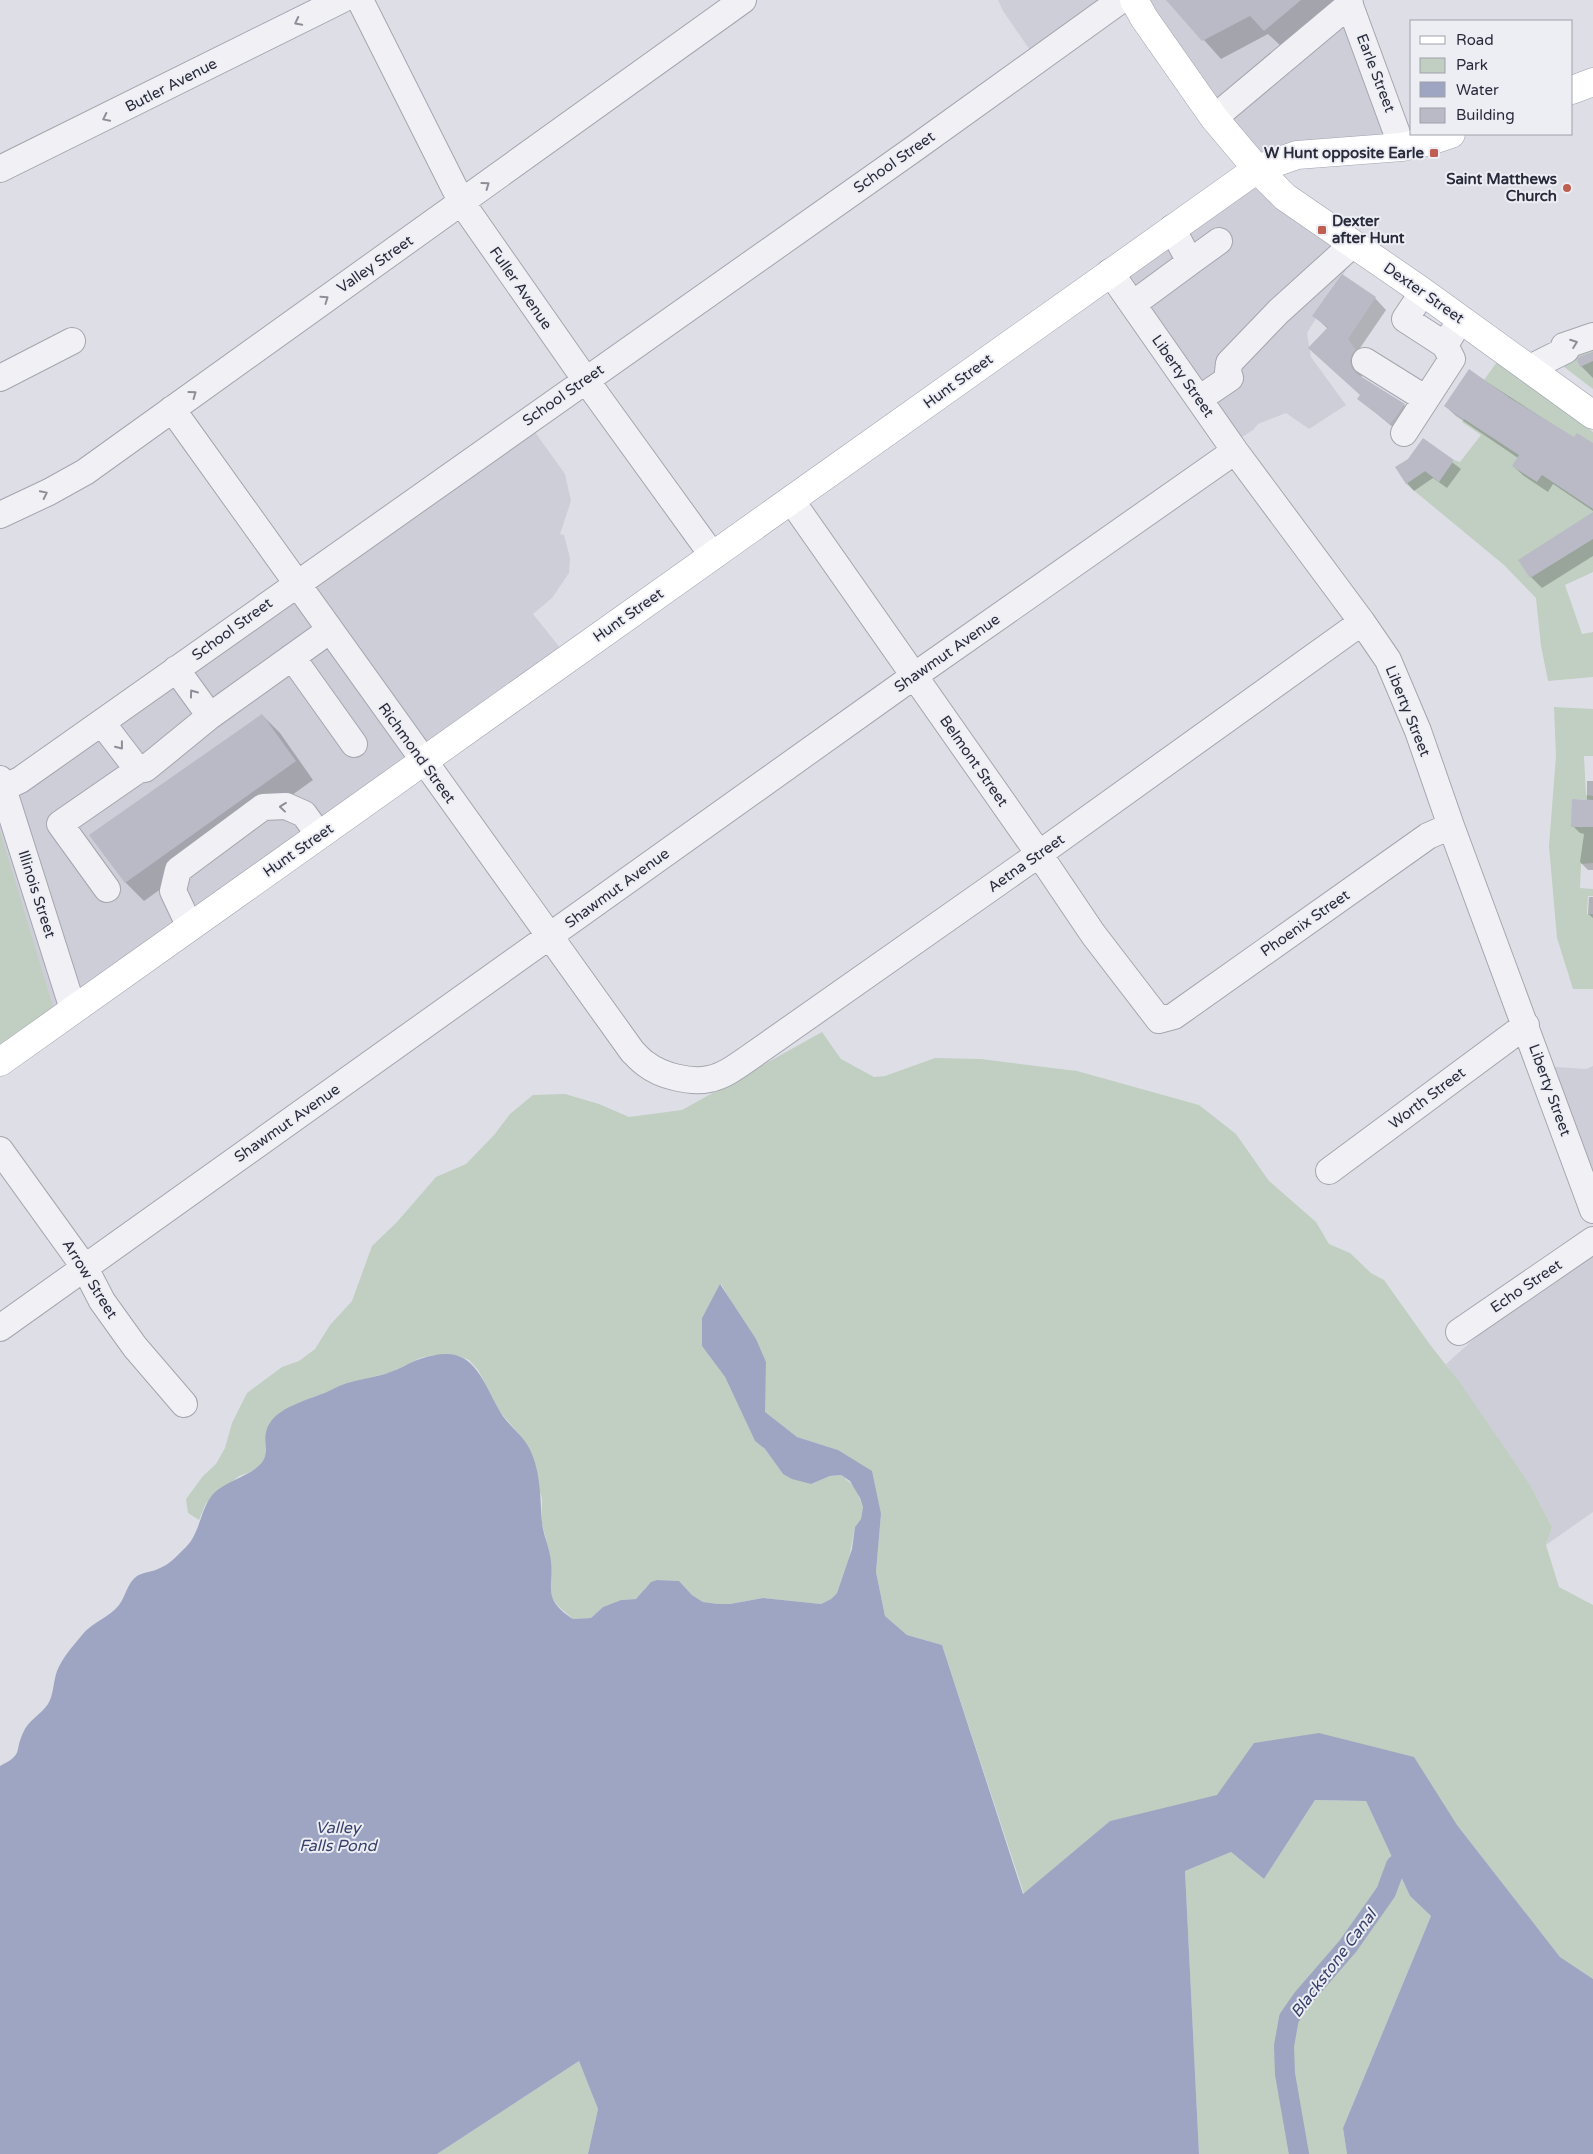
<svg xmlns="http://www.w3.org/2000/svg" width="1593" height="2154" viewBox="0 0 1593 2154" font-family="'Varela Round',sans-serif">
  <style>
    .built { fill: #cdced7 }
    .green { fill: #c0cfc1 }
    .water { fill: #9da5c2 }
    .shadow { fill: #0003 }
    .lines { fill: none; stroke-linecap: round; stroke-linejoin: round }
    .canal { stroke: #9da5c2; stroke-width: 20 }
    .building { fill: #b9bac5 }
    .minor-casing { stroke: #a4a5af; stroke-width: 28 }
    .major-casing { stroke: #9fa1b0; stroke-width: 29 }
    .minor { stroke: #f1f1f5; stroke-width: 26 }
    .major { stroke: #fff; stroke-width: 28 }
    .oneway { stroke: #8d8e98 }
    .poi-dot { fill: #be5f51; stroke: #edeef4; stroke-width: 2 }
    .labels { text-anchor: middle; stroke-width: 4; stroke-linejoin: round; paint-order: stroke }
    .street-label { font-size: 15px; fill: #292b3b; stroke: #edeef4 }
    .poi-label { font-size: 15px; font-weight: bold; fill: #292b3b; stroke: #edeef4; text-anchor: end }
    .water-label { font-size: 16px; font-style: italic; fill: #38416a; stroke: #edeef4 }
  </style>
  <rect width="100%" height="100%" fill="#dedfe6"/>
  <!-- built -->
  <path class="built" d="M998 0H1105L1032 53 1003 11Z
    M1142 0H1357L1408 138 1267 168 1358 245 1346 270 1307 333 1311 357 1346 405 1309 429 1286 413 1258 424 1253 430 1239 439 1115 266 1261 167Z
    M527 421 565 474 571 501 560 534 564 535 570 558 569 573 552 598 533 614 565 654 0 1059V770L7 781Z
    M1542 1066 1586 1069 1593 1066V1207Z
    M1593 1232V1512L1546 1545 1552 1527 1529 1483 1446 1364Z"/>
  <!-- green -->
  <path class="green" d="M1593 337V389L1551 357Z
    M1497 362 1593 432V572L1565 585 1582 634 1593 632V677L1548 681 1541 646 1536 598 1504 565 1406 484 1425 471 1439 481 1454 460 1460 462 1481 435 1462 422 1490 384 1484 380Z
    M1554 707 1593 709V756H1584L1586 795 1593 796V800L1573 799 1572 827H1593V863L1581 864 1580 888 1593 889V896H1588L1587 914H1593V989H1573L1557 938 1549 846 1556 756Z
    M0 831 53 1007 0 1044Z
    M822 1032 841 1059 874 1077 885 1076 935 1058 981 1059 1077 1071 1199 1105 1236 1134 1269 1181 1316 1222 1329 1244 1350 1253 1371 1273 1384 1280 1431 1346 1458 1380 1529 1483 1552 1527 1546 1545 1559 1587 1593 1605V1979L1560 1957 1460 1829 1254 1744 1217 1796 1110 1821 1024 1894 942 1645 907 1635 885 1616 876 1572 881 1514 838 1450 797 1437 764 1412 766 1362 721 1284 702 1318V1346L725 1377 755 1441 765 1449 783 1474 811 1484 830 1476 841 1475 855 1487 863 1507 861 1519 855 1527 849 1558 837 1593 831 1599 821 1604 763 1598 730 1604H718L703 1602 692 1595 679 1581 657 1580 646 1587 641 1595 636 1599 621 1600 603 1607 591 1618 573 1619 558 1606 552 1598 550 1587V1556L542 1523V1498L519 1434 500 1412 478 1370 469 1360 458 1356 434 1355 420 1358 392 1372 352 1382 306 1400 273 1419 266 1432 265 1456 262 1465 250 1472 239 1476 206 1503 199 1520 188 1513 186 1499 203 1476 216 1464 225 1448 232 1423 247 1393 282 1367 299 1361 315 1349 330 1325 352 1301 372 1246 397 1222 436 1177 466 1164 494 1135 510 1114 533 1095 565 1094 599 1104 629 1117 682 1110Z
    M1315 1800 1366 1801 1410 1896 1431 1916 1343 2128 1347 2154H1199L1185 1871 1231 1852 1264 1879Z
    M579 2061 598 2109 588 2154H437Z"/>
  <!-- water -->
  <path class="water" d="M720 1284 756 1339 766 1362 765 1412 797 1437 838 1450 872 1471 881 1514 876 1572 885 1616 907 1635 942 1645 1023 1894 1110 1821 1217 1795 1254 1743 1319 1733 1414 1757 1457 1825 1560 1957 1593 1979V2154H1347L1343 2128 1431 1916 1410 1896 1366 1801 1315 1800 1264 1879 1231 1852 1185 1871 1199 2154H588L598 2109 579 2061 437 2154H0V1766C24 1754 14 1752 23 1733 28 1720 41 1715 48 1704 54 1694 53 1682 57 1671 62 1658 73 1646 82 1635 92 1622 109 1618 119 1605 126 1596 127 1583 137 1576 143 1572 153 1572 160 1568 170 1564 178 1555 186 1547 201 1532 200 1507 215 1492 229 1479 261 1473 265 1456 267 1448 264 1440 266 1432 272 1406 312 1400 333 1389 351 1379 374 1379 393 1371 402 1368 410 1362 420 1359 470 1342 478 1371 498 1408 505 1423 520 1432 528 1446 541 1469 540 1497 542 1522 543 1534 548 1544 550 1555 556 1586 539 1597 573 1619L591 1618 603 1607 621 1600 636 1599 651 1582 657 1580 679 1581 692 1595 703 1602 718 1604H730L763 1598 821 1604 831 1599 837 1593 852 1549 855 1527 861 1519 863 1507 860 1498 850 1481 841 1475 830 1476 811 1484 792 1479 783 1474 765 1449 755 1441 725 1377 702 1346V1318Z"/>
  <!-- shadow -->
  <path class="shadow" d="M1168 0H1340L1283 48 1268 34 1221 59Z
    M1375 298 1386 310 1358 351 1362 378 1404 405 1416 416 1402 435 1358 398 1361 395 1328 329 1314 316Z
    M1593 352V378L1581 366Z
    M1470 371 1575 439 1593 445V511L1553 484 1548 492 1524 476 1513 466 1518 458 1456 416 1445 406Z
    M1423 440 1461 469 1447 488 1433 478 1414 491 1407 483 1409 460Z
    M1593 514V556L1542 588 1531 577Z
    M262 715 280 733 313 780 144 901 126 883 91 835Z
    M1587 781H1593V870H1588L1580 862 1584 834 1580 833 1573 826 1587 801Z
    M1589 897H1593V918L1588 914Z"/>
  <g class="lines">
    <!-- canal -->
    <path class="canal" d="M1299 2154 1285 2074 1284 2046 1289 2018 1303 1998 1348 1946 1386 1892 1396 1865"/>
  </g>
  <!-- building -->
  <path class="building" d="M1166 0H1301L1264 31 1250 16 1202 41Z
    M1342 274 1376 297 1348 339 1356 350 1352 354 1350 361 1352 368 1357 374 1405 404 1390 424 1357 399 1360 395 1308 348 1328 327 1312 316Z
    M1593 352V361L1580 367 1577 360 1579 357Z
    M1469 369 1510 398 1574 437 1577 433 1593 443V509L1542 475 1537 482 1512 466 1519 455 1444 406Z
    M1423 438 1454 460 1439 482 1425 471 1406 484 1395 467 1408 459Z
    M1593 512V539L1530 578 1518 560Z
    M262 714 296 761 125 883 89 835Z
    M1572 799 1593 800V827H1571Z"/>
  <g class="lines">
    <!-- minor casing -->
    <g class="minor-casing">
      <path id="minor" d="M360 0 462 203 585 379 713 556
        M1348 0 1402 147
        M1214 118 1350 4
        M0 169 341 0
        M1190 262 1219 241
        M1110 272 1235 451 1362 622 1388 660 1418 731 1451 826 1593 1210
        M1423 292 1405 319 1445 345
        M1133 304 1190 262 1172 228
        M1365 361 1426 399
        M1530 368 1566 350 1564 346 1593 336
        M0 378 72 341
        M1199 399 1230 378 1228 372 1229 363 1279 311 1353 244
        M172 409 632 1051C636 1055 641 1061 646 1064 661 1076 691 1083 709 1079 725 1076 740 1064 753 1055L1039 854 1362 622
        M1404 433 1452 359 1445 345 1461 319
        M791 500 1039 854 1093 934 1159 1020 1174 1016 1428 836 1451 826
        M0 515 49 492 85 472 743 0
        M292 657 354 744
        M176 669 210 716
        M102 723 138 770
        M0 779 73 1009
        M3 788 20 780 915 148 1121 0
        M107 889 60 824 138 770 145 769 210 716 330 630
        M190 927 173 891 178 870 263 807 286 806 304 814 319 835
        M0 1150 85 1268 102 1301 135 1347 184 1404
        M1329 1171 1526 1025
        M0 1328 914 676 1235 451
        M1459 1332 1593 1240"/>
    </g>
    <!-- major casing -->
    <g class="major-casing">
      <path id="major" d="M1134 0 1144 18 1214 118 1257 169 1285 197 1423 292 1593 415
        M1572 90 1593 82
        M0 1062 1257 169 1297 155 1402 147 1430 141 1451 134"/>
    </g>
    <!-- minor -->
    <use href="#minor" class="minor"/>
    <!-- major -->
    <use href="#major" class="major"/>
  </g>
  <!-- one-way arrows -->
  <defs><path id="oneway-chevron" d="M-2-3.5L2.5 0L-2 3.5" fill="none" stroke-width="1.6" stroke-linecap="round" stroke-linejoin="round" transform="scale(1.25)"/></defs>
  <g class="oneway">
    <use href="#oneway-chevron" transform="translate(298 22) rotate(153)"/>
    <use href="#oneway-chevron" transform="translate(106 118) rotate(154)"/>
    <use href="#oneway-chevron" transform="translate(486 185) rotate(-36)"/>
    <use href="#oneway-chevron" transform="translate(325 299) rotate(-35)"/>
    <use href="#oneway-chevron" transform="translate(1574 343) rotate(-20)"/>
    <use href="#oneway-chevron" transform="translate(193 394) rotate(-36)"/>
    <use href="#oneway-chevron" transform="translate(44 494) rotate(-26)"/>
    <use href="#oneway-chevron" transform="translate(193 693) rotate(-126)"/>
    <use href="#oneway-chevron" transform="translate(120 746) rotate(52)"/>
    <use href="#oneway-chevron" transform="translate(283 807) rotate(-174)"/>
  </g>
  <!-- markers -->
  <g class="poi-dot">
    <rect x="1429" y="148" width="10" height="10" rx="2.5"/>
    <circle cx="1567" cy="188" r="5"/>
    <rect x="1317" y="225" width="10" height="10" rx="2.5"/>
  </g>
  <g class="labels">
    <!-- street labels -->
    <g class="street-label">
      <text transform="translate(1376 73) rotate(69)" y="5">Earle Street</text>
      <text transform="translate(171 85) rotate(-27)" y="5">Butler Avenue</text>
      <text transform="translate(894 162) rotate(-35)" y="5">School Street</text>
      <text transform="translate(375 264) rotate(-35)" y="5">Valley Street</text>
      <text transform="translate(521 288) rotate(55)" y="5">Fuller Avenue</text>
      <text transform="translate(1424 293) rotate(35)" y="5">Dexter Street</text>
      <text transform="translate(1183 376) rotate(55)" y="5">Liberty Street</text>
      <text transform="translate(958 381) rotate(-36)" y="5">Hunt Street</text>
      <text transform="translate(563 395) rotate(-35)" y="5">School Street</text>
      <text transform="translate(628 615) rotate(-35)" y="5">Hunt Street</text>
      <text transform="translate(232 629) rotate(-36)" y="5">School Street</text>
      <text transform="translate(947 653) rotate(-35)" y="5">Shawmut Avenue</text>
      <text transform="translate(1408 711) rotate(68)" y="5">Liberty Street</text>
      <text transform="translate(417 753) rotate(54)" y="5">Richmond Street</text>
      <text transform="translate(974 761) rotate(55)" y="5">Belmont Street</text>
      <text transform="translate(298 850) rotate(-35)" y="5">Hunt Street</text>
      <text transform="translate(1026 863) rotate(-35)" y="5">Aetna Street</text>
      <text transform="translate(617 888) rotate(-36)" y="5">Shawmut Avenue</text>
      <text transform="translate(37 894) rotate(72)" y="5">Illinois Street</text>
      <text transform="translate(1305 923) rotate(-35)" y="5">Phoenix Street</text>
      <text transform="translate(1550 1090) rotate(70)" y="5">Liberty Street</text>
      <text transform="translate(1427 1098) rotate(-37)" y="5">Worth Street</text>
      <text transform="translate(287 1123) rotate(-35)" y="5">Shawmut Avenue</text>
      <text transform="translate(90 1279) rotate(58)" y="5">Arrow Street</text>
      <text transform="translate(1526 1286) rotate(-34)" y="5">Echo Street</text>
    </g>
    <!-- poi labels -->
    <g class="poi-label">
      <text x="1424" y="158">W Hunt opposite Earle</text>
      <text x="1557" y="184">Saint Matthews<tspan x="1557" dy="17">Church</tspan></text>
      <text x="1332" y="226" text-anchor="start">Dexter<tspan x="1332" dy="17">after Hunt</tspan></text>
    </g>
    <!-- water labels -->
    <g class="water-label">
      <text x="338" y="1833">Valley<tspan x="338" dy="18">Falls Pond</tspan></text>
      <text transform="translate(1333 1963) rotate(-53)" y="6">Blackstone Canal</text>
    </g>
  </g>
  <!-- legend -->
  <rect x="1410" y="20" width="162" height="115" fill="#edeef4" stroke="#9fa0aa"/>
  <rect x="1420" y="36" width="25" height="8" fill="#ffffff" stroke="#9fa0aa"/>
  <text x="1456" y="45" font-size="15" fill="#292b3b">Road</text>
  <rect x="1420" y="58" width="25" height="15" fill="#c0cfc1" stroke="#9fa0aa"/>
  <text x="1456" y="70" font-size="15" fill="#292b3b">Park</text>
  <rect x="1420" y="82" width="25" height="15" fill="#9da5c2" stroke="#9fa0aa"/>
  <text x="1456" y="95" font-size="15" fill="#292b3b">Water</text>
  <rect x="1420" y="108" width="25" height="15" fill="#b9bac5" stroke="#9fa0aa"/>
  <text x="1456" y="120" font-size="15" fill="#292b3b">Building</text>
</svg>
